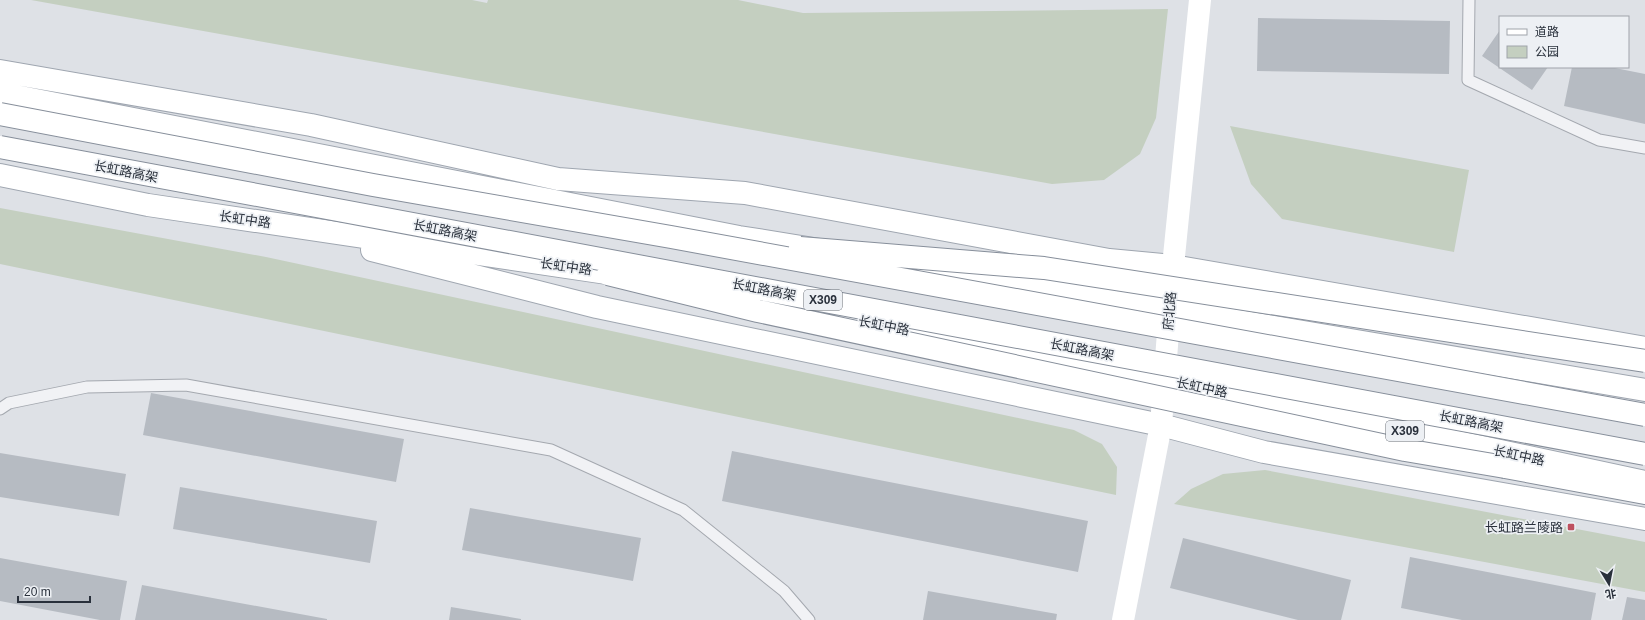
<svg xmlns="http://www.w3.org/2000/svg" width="1645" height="620" viewBox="0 0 1645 620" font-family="Arial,'Noto Sans SC',sans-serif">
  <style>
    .green { fill: #c4cfc0 }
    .building { fill: #b6bbc2 }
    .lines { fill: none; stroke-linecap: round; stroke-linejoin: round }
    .lane-casing { stroke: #a4a8af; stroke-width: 13 }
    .primary-casing { stroke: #9fa6b0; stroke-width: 24 }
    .highway-casing { stroke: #878f9b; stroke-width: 24 }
    .lane { stroke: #f1f2f5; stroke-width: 11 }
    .secondary { stroke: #fff; stroke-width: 22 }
    .primary { stroke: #fff; stroke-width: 22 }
    .highway { stroke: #fff; stroke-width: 22 }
    .highway-bridge-casing { stroke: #878f9b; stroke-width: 24; stroke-linecap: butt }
    .highway-bridge { stroke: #fff; stroke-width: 22 }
    .poi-dot { fill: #be505f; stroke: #edf0f4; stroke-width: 1.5 }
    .labels { text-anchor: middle; stroke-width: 3.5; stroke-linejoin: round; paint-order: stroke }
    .shield { fill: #edf0f4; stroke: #646a72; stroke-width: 1 }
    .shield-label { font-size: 12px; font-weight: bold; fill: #29303b }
    .street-label { font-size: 13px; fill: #29303b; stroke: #edf0f4 }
    .poi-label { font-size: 13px; fill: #29303b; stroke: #edf0f4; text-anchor: end }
  </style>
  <rect width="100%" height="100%" fill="#dee1e6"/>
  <!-- green -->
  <path class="green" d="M31 0H472L487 3 488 0H738L803 13 1168 9 1156 118 1140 154 1104 180 1052 184Z
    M1230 126 1469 170 1454 252 1282 219 1251 184Z
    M0 208 266 257 1074 430 1102 444 1117 467 1116 495 0 264Z
    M1265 470 1645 542V592L1174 504 1191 489 1223 474Z"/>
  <!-- building -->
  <path class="building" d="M1258 18 1450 21 1449 74 1257 71Z
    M1500 30V67H1548L1532 90 1482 56Z
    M1572 67H1610L1645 74V124L1564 106Z
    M151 393 404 439 396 482 143 435Z
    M732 451 1088 521 1078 572 722 501Z
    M0 453 126 474 119 516 0 497Z
    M180 487 377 521 370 563 173 529Z
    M470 508 641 538 633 581 462 550Z
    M1183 538 1351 580 1341 620H1298L1170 588Z
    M1410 557 1596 593 1591 620H1462L1401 608Z
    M0 558 127 581 120 620H100L0 601Z
    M142 585 327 619V620H135Z
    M928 591 1057 614 1056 620H923Z
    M1627 597 1645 600V620H1622Z
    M451 607 521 619V620H449Z"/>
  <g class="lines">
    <!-- lane casing -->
    <g class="lane-casing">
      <path id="lane" d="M1469 0 1468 80 1599 140 1645 148
        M0 409 9 403 87 387 186 385 551 450 683 510 784 591 809 620"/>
    </g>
    <!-- primary casing -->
    <g class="primary-casing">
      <path id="primary" d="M0 71 311 125 558 179 745 193 1109 260 1173 266 1645 348
        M0 93 739 237 820 250
        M0 175 148 205 627 276
        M372 250 597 307 1161 425 1264 452 1645 519
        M909 265 1645 390
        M790 307 1164 379 1645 482"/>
    </g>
    <!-- highway casing -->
    <g class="highway-casing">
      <path id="highway" d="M1505 467 1645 493"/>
    </g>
    <!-- lane -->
    <use href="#lane" class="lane"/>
    <!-- secondary -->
    <path class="secondary" d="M1123 620 1161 425 1173 266 1200 0"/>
    <!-- primary -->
    <use href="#primary" class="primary"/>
    <!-- highway -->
    <use href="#highway" class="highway"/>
    <!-- highway-bridge casing -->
    <g class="highway-bridge-casing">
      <path id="highway-bridge" d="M0 114 373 185 671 237 1645 415
        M0 147 1645 454
        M800 248 1044 268 1645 361
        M608 274 758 311 1405 450 1505 467"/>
    </g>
    <!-- highway-bridge -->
    <use href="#highway-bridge" class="highway-bridge"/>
  </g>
  <!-- markers -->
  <rect class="poi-dot" x="1567" y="523" width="8" height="8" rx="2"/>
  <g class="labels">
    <!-- shield labels -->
    <g class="shield">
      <rect x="804" y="290" width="38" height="20" rx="3"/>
      <rect x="1386" y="421" width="38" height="20" rx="3"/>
    </g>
    <g class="shield-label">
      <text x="823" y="304">X309</text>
      <text x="1405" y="435">X309</text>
    </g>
    <!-- street labels -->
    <g class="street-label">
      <text transform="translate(126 171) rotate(11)" y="5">长虹路高架</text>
      <text transform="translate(245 219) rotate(8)" y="5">长虹中路</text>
      <text transform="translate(445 230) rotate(11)" y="5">长虹路高架</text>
      <text transform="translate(566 266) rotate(8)" y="5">长虹中路</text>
      <text transform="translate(764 289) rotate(11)" y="5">长虹路高架</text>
      <text transform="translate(1169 311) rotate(-85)" y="5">府北路</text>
      <text transform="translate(884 325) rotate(11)" y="5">长虹中路</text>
      <text transform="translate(1082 349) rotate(11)" y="5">长虹路高架</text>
      <text transform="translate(1202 387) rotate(12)" y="5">长虹中路</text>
      <text transform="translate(1471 421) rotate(11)" y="5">长虹路高架</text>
      <text transform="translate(1519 455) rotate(12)" y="5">长虹中路</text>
    </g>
    <!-- poi labels -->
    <g class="poi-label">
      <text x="1563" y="532">长虹路兰陵路</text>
    </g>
  </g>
  <!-- legend -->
  <rect x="1499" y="16" width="130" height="52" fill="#edf0f4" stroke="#9fa3aa"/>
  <rect x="1507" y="29" width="20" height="6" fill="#ffffff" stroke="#9fa3aa"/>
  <text x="1535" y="36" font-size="12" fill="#29303b">道路</text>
  <rect x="1507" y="46" width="20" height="12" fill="#c4cfc0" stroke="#9fa3aa"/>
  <text x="1535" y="56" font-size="12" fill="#29303b">公园</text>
  <!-- north arrow -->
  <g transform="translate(1609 584) rotate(170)" stroke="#edf0f4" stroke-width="3" paint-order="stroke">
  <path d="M0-3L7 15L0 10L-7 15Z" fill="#29303b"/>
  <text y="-6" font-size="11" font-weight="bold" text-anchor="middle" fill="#29303b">北</text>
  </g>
  <!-- scale -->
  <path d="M18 596v6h72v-6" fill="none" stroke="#29303b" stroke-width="2"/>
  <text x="24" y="596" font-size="12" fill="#29303b" stroke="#edf0f4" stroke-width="3" paint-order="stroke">20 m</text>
</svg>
